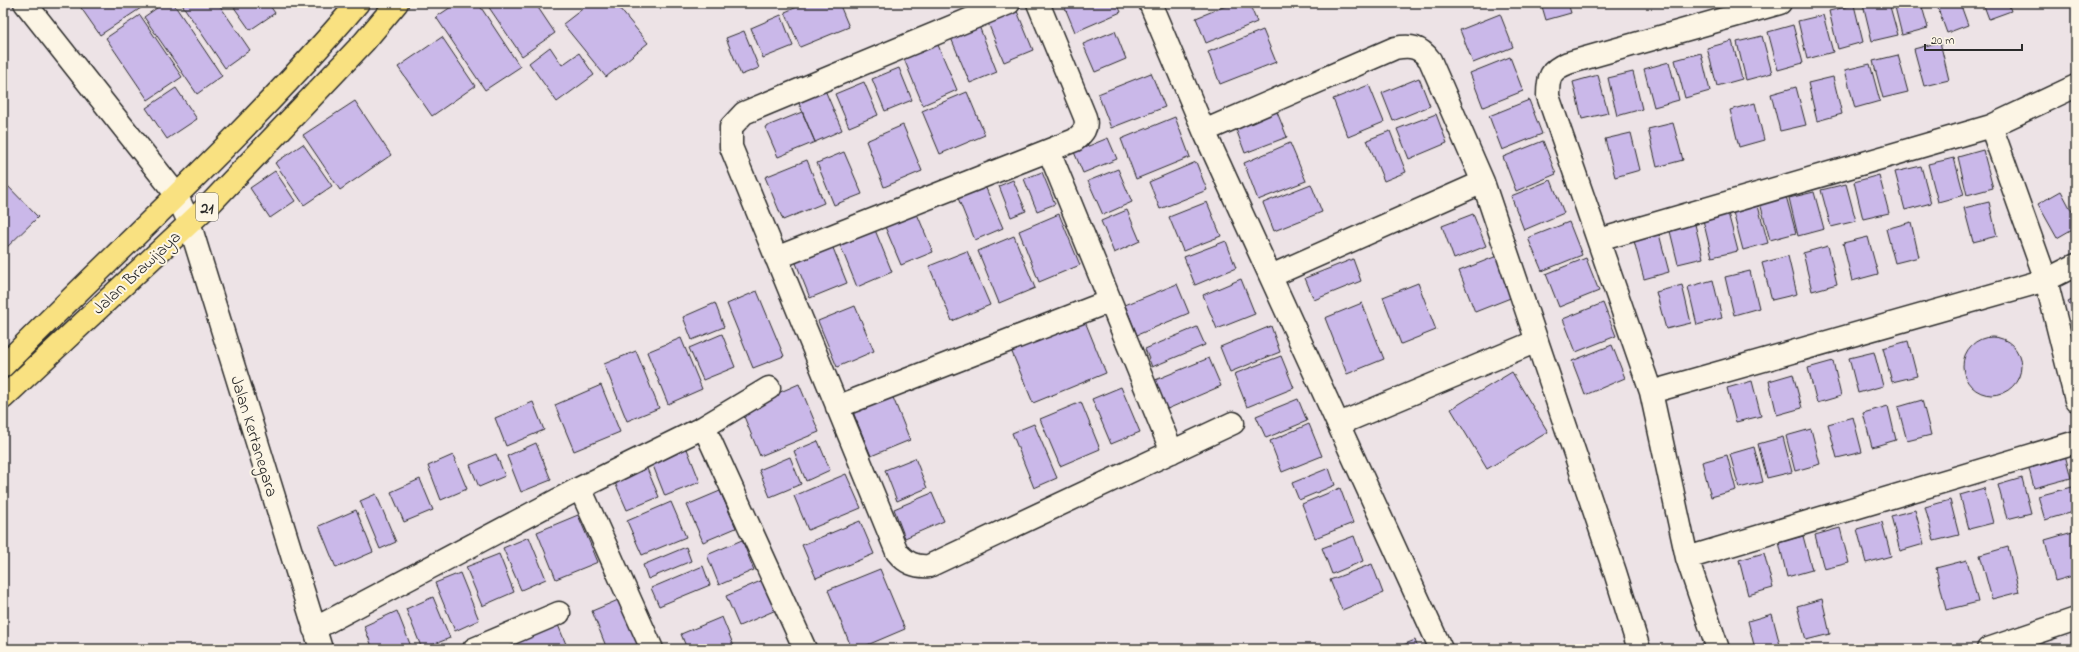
<svg xmlns="http://www.w3.org/2000/svg" width="2079" height="652" viewBox="0 0 2079 652" font-family="'Indie Flower',sans-serif">
  <style>
    .building { fill: #cab8e9; stroke: #2b2b2b }
    .lines { fill: none; stroke-linecap: round; stroke-linejoin: round }
    .minor-casing { stroke: #2b2b2b; stroke-width: 25 }
    .trunk-casing { stroke: #2b2b2b; stroke-width: 25 }
    .minor { stroke: #fcf5e5; stroke-width: 22 }
    .trunk { stroke: #f9e181; stroke-width: 22 }
    .labels { text-anchor: middle; stroke-width: 4; stroke-linejoin: round; paint-order: stroke }
    .shield { fill: #fcf5e5; stroke: #6a6863; stroke-width: 1 }
    .shield-label { font-size: 16px; font-weight: bold; fill: #2b2b2b }
    .street-label { font-size: 17px; fill: #2b2b2b; stroke: #fcf5e5 }
  </style>
  <rect width="100%" height="100%" fill="#ede3e6"/>
  <filter id="ink" filterUnits="userSpaceOnUse"><feTurbulence type="fractalNoise" baseFrequency=".025" numOctaves="2"/><feDisplacementMap in="SourceGraphic" scale="8" xChannelSelector="R" yChannelSelector="G"/><feConvolveMatrix kernelMatrix="1 2 1 2 8 2 1 2 1" color-interpolation-filters="sRGB"/></filter>
  <g filter="url(#ink)">
    <!-- building -->
    <path class="building" d="M81 3H146L147 4 100 35 79 5Z
      M164 3H173L222 76 197 94 144 17Z
      M181 3H218L250 50 225 68Z
      M231 3H268L275 13 250 30Z
      M457 3H478L520 67 485 90 436 17Z
      M486 3H535L555 33 522 56Z
      M590 3H615L648 43 606 77 563 24Z
      M807 3H839L849 27 800 47 785 12Z
      M1063 3H1117L1121 12 1075 32Z
      M1233 3H1249L1257 22 1206 43 1196 18Z
      M1541 3H1568L1571 13 1546 20Z
      M1867 3H1889L1898 35 1872 41 1863 4Z
      M1894 3H1921L1928 28 1902 35Z
      M1936 3H1960L1968 25 1947 33Z
      M1983 3H2008L2011 11 1989 19Z
      M1854 5 1863 42 1838 49 1829 11Z
      M1017 11 1033 50 1004 62 988 23Z
      M1500 14 1513 47 1473 63 1460 30Z
      M140 15 182 77 148 100 106 38Z
      M781 15 793 46 763 58 751 28Z
      M1823 15 1833 52 1807 59 1798 21Z
      M1793 25 1803 63 1778 70 1768 32Z
      M979 26 997 72 970 83 951 38Z
      M1263 30 1276 62 1220 84 1208 52Z
      M744 31 759 68 741 75 726 38Z
      M1115 31 1126 59 1095 72 1083 44Z
      M1762 36 1772 73 1746 80 1737 42Z
      M442 37 475 86 432 116 398 67Z
      M1732 41 1742 79 1717 86 1707 48Z
      M1940 42 1949 80 1924 86 1914 49Z
      M938 45 957 90 923 105 904 59Z
      M550 47 562 65 579 53 594 75 557 102 529 63Z
      M1701 53 1710 91 1685 98 1675 60Z
      M1898 55 1908 92 1883 98 1873 61Z
      M1510 57 1523 91 1483 107 1470 73Z
      M1669 62 1679 100 1654 107 1644 69Z
      M1870 64 1880 101 1855 108 1845 70Z
      M899 68 912 100 885 111 872 79Z
      M1633 72 1642 109 1617 116 1608 78Z
      M1151 73 1165 107 1111 128 1098 94Z
      M1598 75 1608 113 1582 119 1573 82Z
      M1833 77 1842 114 1817 121 1808 83Z
      M1419 78 1430 106 1393 121 1382 93Z
      M864 82 878 115 849 127 835 94Z
      M1369 85 1384 122 1348 137 1333 99Z
      M1796 87 1806 125 1780 131 1771 94Z
      M176 88 197 119 167 139 146 108Z
      M825 90 842 130 815 142 798 101Z
      M967 92 985 135 940 154 922 111Z
      M1529 100 1542 134 1502 150 1489 116Z
      M355 101 391 155 340 190 303 135Z
      M1755 103 1764 140 1739 147 1730 110Z
      M802 112 815 142 778 157 765 127Z
      M1277 112 1287 137 1245 153 1236 129Z
      M1436 114 1447 143 1409 159 1397 129Z
      M1175 117 1190 157 1136 179 1121 139Z
      M1673 123 1683 160 1657 167 1648 129Z
      M903 125 922 171 884 187 866 141Z
      M1390 131 1406 172 1384 181 1367 140Z
      M1631 133 1640 170 1615 177 1605 139Z
      M1108 138 1117 159 1083 173 1074 152Z
      M1543 141 1556 174 1516 191 1503 157Z
      M1290 143 1306 181 1258 200 1244 163Z
      M303 144 332 186 304 205 275 163Z
      M1983 150 1993 188 1967 195 1958 157Z
      M844 152 862 194 834 205 817 163Z
      M1954 158 1964 195 1938 202 1928 164Z
      M807 160 824 203 783 220 765 177Z
      M1196 162 1207 190 1160 209 1149 182Z
      M1921 166 1931 203 1905 210 1895 172Z
      M1118 169 1132 202 1103 215 1088 181Z
      M275 171 295 201 270 218 250 188Z
      M1042 172 1055 204 1037 211 1024 179Z
      M1879 175 1889 213 1863 219 1854 182Z
      M1013 180 1026 211 1011 217 999 186Z
      M1551 180 1564 213 1524 230 1511 196Z
      M3 181 38 217 3 251Z
      M1311 184 1322 212 1274 231 1263 203Z
      M1846 184 1856 221 1831 227 1821 190Z
      M985 186 1003 228 975 240 958 198Z
      M2061 191 2076 219V227L2057 238 2038 204Z
      M1814 192 1824 229 1798 236 1789 198Z
      M1786 196 1796 233 1770 240 1760 203Z
      M1207 202 1221 236 1183 251 1169 217Z
      M1989 202 1997 236 1973 242 1964 208Z
      M1758 206 1768 243 1743 250 1733 212Z
      M915 209 933 252 901 265 883 222Z
      M1127 210 1140 241 1114 253 1101 221Z
      M1728 213 1738 251 1712 257 1703 220Z
      M1059 214 1080 265 1039 282 1019 231Z
      M1473 214 1486 246 1454 259 1442 226Z
      M1694 220 1703 258 1678 264 1669 227Z
      M1569 222 1582 255 1542 271 1528 238Z
      M1911 222 1919 257 1895 263 1886 229Z
      M873 225 892 272 857 287 838 240Z
      M1659 234 1669 272 1644 279 1634 241Z
      M1014 236 1035 288 999 303 978 251Z
      M1868 237 1878 274 1852 281 1843 243Z
      M1226 241 1236 268 1195 285 1184 257Z
      M831 243 847 283 810 298 794 258Z
      M1828 246 1837 284 1812 291 1803 253Z
      M967 251 990 305 952 321 929 266Z
      M1497 256 1513 297 1475 312 1459 271Z
      M1788 256 1797 294 1772 300 1762 263Z
      M1586 258 1599 291 1559 307 1546 274Z
      M1353 259 1361 281 1314 300 1305 278Z
      M1750 271 1759 308 1734 315 1725 277Z
      M1241 279 1255 314 1217 329 1203 295Z
      M1713 280 1722 318 1697 325 1688 287Z
      M1418 283 1436 330 1401 344 1383 297Z
      M1177 284 1189 313 1137 335 1125 305Z
      M1682 285 1691 323 1666 329 1656 292Z
      M757 291 784 356 753 368 727 304Z
      M2076 298V316L2068 302Z
      M715 303 724 327 692 340 683 317Z
      M1362 303 1384 359 1347 374 1325 318Z
      M1603 303 1616 336 1576 352 1563 319Z
      M855 306 874 351 837 367 818 321Z
      M1084 319 1106 373 1033 403 1011 350Z
      M1271 326 1280 352 1230 372 1220 347Z
      M1197 327 1205 345 1152 367 1145 349Z
      M722 334 735 367 703 380 689 348Z
      M1963 366a29 29 0 1 1 58 0a29 29 0 1 1-58 0Z
      M681 338 702 389 668 404 647 352Z
      M1908 341 1917 376 1892 382 1883 348Z
      M1612 345 1625 378 1585 395 1572 361Z
      M636 351 659 408 627 421 604 364Z
      M1874 352 1883 386 1858 393 1849 358Z
      M1281 356 1294 388 1247 407 1234 374Z
      M1209 358 1221 386 1165 410 1153 381Z
      M1833 361 1841 396 1817 403 1808 368Z
      M1512 372 1548 432 1487 469 1451 409Z
      M1793 374 1802 408 1777 415 1769 381Z
      M1752 381 1761 416 1736 422 1727 388Z
      M799 384 819 432 760 456 741 409Z
      M601 385 620 432 574 451 555 405Z
      M1121 387 1140 432 1111 444 1092 399Z
      M892 395 910 440 871 456 853 412Z
      M1298 399 1307 421 1266 438 1256 416Z
      M1922 400 1931 435 1907 441 1898 407Z
      M533 402 544 430 506 446 495 418Z
      M1081 402 1100 449 1060 466 1040 419Z
      M1888 406 1896 440 1872 447 1863 413Z
      M1853 417 1862 452 1837 458 1828 424Z
      M1034 424 1057 478 1034 488 1012 433Z
      M1309 424 1322 456 1282 472 1270 441Z
      M1811 429 1820 464 1795 471 1786 436Z
      M1783 437 1792 472 1767 478 1758 444Z
      M818 441 830 470 806 481 794 451Z
      M536 443 551 480 521 492 507 456Z
      M1754 447 1763 482 1739 488 1730 454Z
      M687 449 700 482 665 496 652 463Z
      M2064 451 2071 478 2034 488 2027 461Z
      M496 454 505 476 479 487 470 465Z
      M453 455 467 489 441 500 428 466Z
      M1727 455 1736 490 1711 497 1702 462Z
      M790 457 801 484 770 497 759 470Z
      M915 458 927 488 897 501 885 470Z
      M645 464 659 497 627 510 613 478Z
      M1329 468 1335 485 1299 500 1292 483Z
      M846 474 861 508 808 530 794 496Z
      M2022 478 2031 513 2007 519 1998 485Z
      M420 479 433 510 404 522 391 492Z
      M2076 486V511L2045 520 2038 496Z
      M1340 488 1353 523 1315 538 1302 504Z
      M1984 488 1993 523 1969 529 1960 495Z
      M720 491 736 528 703 542 687 505Z
      M932 493 944 521 905 538 894 509Z
      M376 494 396 542 380 549 360 501Z
      M1950 500 1959 535 1934 541 1925 507Z
      M671 502 686 537 642 555 627 521Z
      M356 510 373 552 336 568 319 526Z
      M1915 510 1924 544 1900 551 1891 516Z
      M578 515 598 562 556 579 537 532Z
      M860 521 874 554 816 578 802 545Z
      M1882 522 1891 556 1866 563 1857 529Z
      M1840 528 1849 563 1824 569 1815 535Z
      M2076 531V575L2055 581 2045 540Z
      M1354 536 1363 561 1332 574 1322 548Z
      M1803 536 1812 570 1787 577 1779 542Z
      M529 537 546 579 521 590 503 548Z
      M742 540 754 570 719 585 707 555Z
      M686 547 691 561 648 579 643 565Z
      M2008 547 2019 592 1992 599 1980 555Z
      M1764 553 1773 588 1748 595 1739 560Z
      M499 554 514 592 482 606 466 567Z
      M1967 560 1978 602 1946 610 1936 568Z
      M1372 564 1383 593 1342 610 1330 580Z
      M703 566 710 585 659 606 651 588Z
      M880 569 905 629 858 649H852L828 590Z
      M460 573 479 620 455 631 435 583Z
      M763 580 776 610 739 626 726 596Z
      M433 597 450 638 422 649 406 609Z
      M623 598 644 649H607L592 611Z
      M1822 599 1830 634 1806 640 1797 606Z
      M397 611 412 649H373L364 626Z
      M1772 614 1781 649H1755L1748 621Z
      M722 617 735 649H687L681 634Z
      M556 620 568 649H515L511 639Z
      M1415 640 1418 649H1393Z"/>
    <g class="lines">
      <!-- minor casing -->
      <g class="minor-casing">
        <path id="minor" d="M25 3 176 194 189 222 321 649
          M1009 3 744 113 731 127V147L897 552C906 563 915 567 929 566L1233 423
          M1150 3 1204 131 1441 649
          M1991 126 2046 280 2076 400
          M1204 131 1395 48C1412 45 1420 47 1430 60L1483 182 1615 572 1639 649
          M1049 151 1172 452
          M1599 240 1991 126 2076 86
          M776 258 1075 140C1083 133 1088 128 1085 117L1038 3
          M1271 276 1483 182
          M1651 392 2046 280 2076 265
          M837 407 1110 301
          M1339 424 1537 341
          M704 427 805 649
          M580 488 652 649
          M1687 558 2076 442
          M314 629 580 488 704 427 769 388
          M474 649 559 613
          M1718 649 1687 558 1651 392 1548 96C1548 77 1550 70 1568 63L1780 3
          M1988 649 2076 619"/>
      </g>
      <!-- trunk casing -->
      <g class="trunk-casing">
        <path id="trunk" d="M3 366C122 246 249 132 358 3
          M3 398 211 203 364 42 397 3"/>
      </g>
      <!-- minor -->
      <use href="#minor" class="minor"/>
      <!-- trunk -->
      <use href="#trunk" class="trunk"/>
    </g>
  </g>
  <g class="labels">
    <!-- shield labels -->
    <rect class="shield" x="196" y="193" width="22" height="28" rx="3"/>
    <g class="shield-label">
      <text x="207" y="213">21</text>
    </g>
    <!-- street labels -->
    <g class="street-label">
      <text transform="translate(136 272) rotate(-43)" y="6">Jalan Brawijaya</text>
      <text transform="translate(255 436) rotate(73)" y="6">Jalan Kertanegara</text>
    </g>
  </g>
  <!-- margin -->
  <rect width="2079" height="652" fill="none" stroke="#fcf5e5" stroke-width="16"/>
  <rect x="8" y="8" width="2063" height="636" fill="none" stroke="#2b2b2b" stroke-width="1.5" filter="url(#ink)"/>
  <!-- scale -->
  <path d="M1925 44v6h97v-6" fill="none" stroke="#2b2b2b" stroke-width="2"/>
  <text x="1931" y="44" font-size="12" fill="#2b2b2b" stroke="#fcf5e5" stroke-width="3" paint-order="stroke">20 m</text>
</svg>
